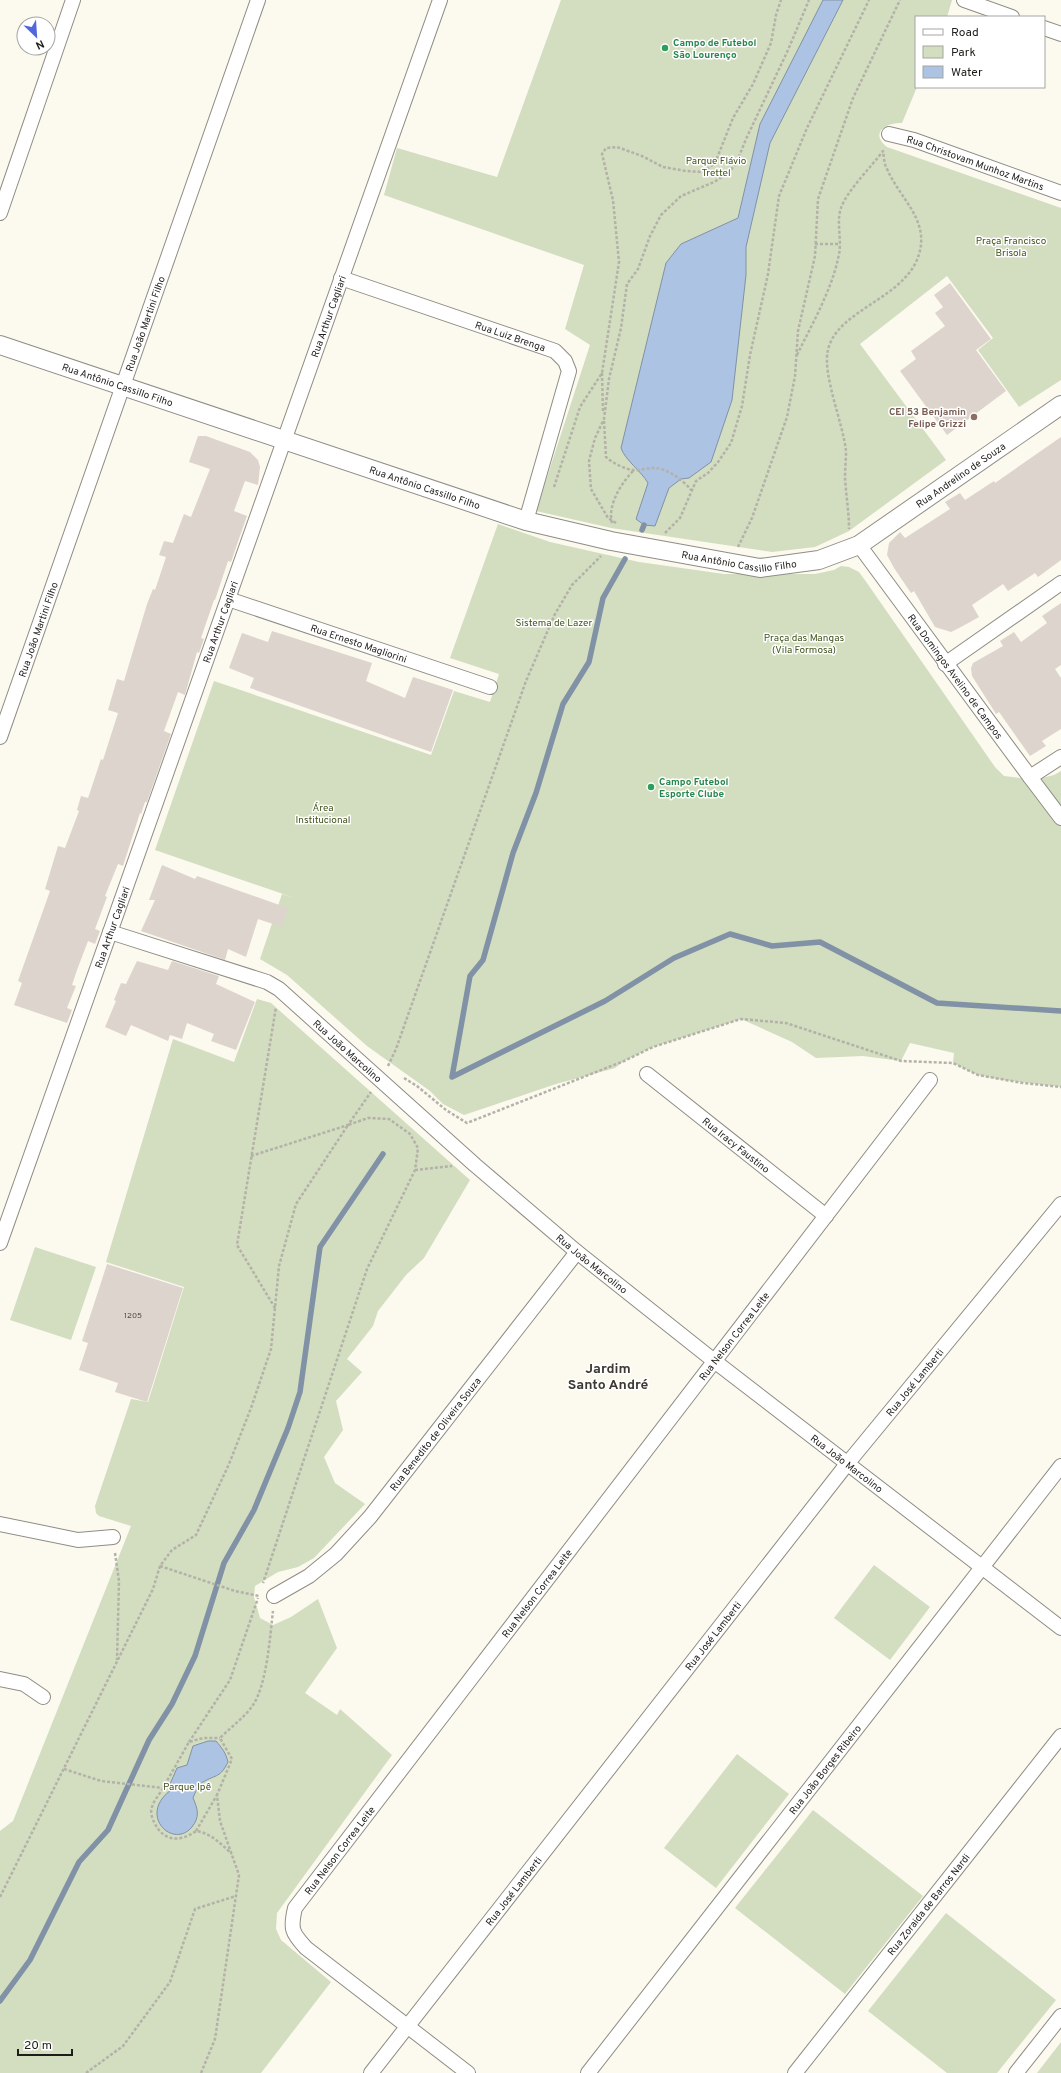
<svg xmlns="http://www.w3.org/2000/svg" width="1061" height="2073" viewBox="0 0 1061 2073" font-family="Overpass,sans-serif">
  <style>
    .green { fill: #d2debf }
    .water { fill: #acc3e3; stroke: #8191a6 }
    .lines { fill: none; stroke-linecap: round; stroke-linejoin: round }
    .stream { stroke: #8191a6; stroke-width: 5.5 }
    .building { fill: #ded4ce }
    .minor-casing { stroke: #8f8d84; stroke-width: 16 }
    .tertiary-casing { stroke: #8f8d84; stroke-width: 20 }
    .path { stroke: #b4b1a9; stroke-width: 2.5; stroke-dasharray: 3 2; stroke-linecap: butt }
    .minor { stroke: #fff; stroke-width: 14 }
    .tertiary { stroke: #fff; stroke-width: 18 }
    .leisure-dot { fill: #2e9e5b; stroke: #fff; stroke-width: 1.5 }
    .education-dot { fill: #8d6e63; stroke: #fff; stroke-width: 1.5 }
    .labels { text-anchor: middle; stroke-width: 3; stroke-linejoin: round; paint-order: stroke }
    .number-label { font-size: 8px; fill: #4e4b46 }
    .leisure-label { font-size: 10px; font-weight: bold; fill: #27864d; stroke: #fff; text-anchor: start }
    .park-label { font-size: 10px; fill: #44551e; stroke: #fff }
    .street-label { font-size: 10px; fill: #1e1d19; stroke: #fff }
    .education-label { font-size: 10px; font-weight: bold; fill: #785e54; stroke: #fff; text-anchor: end }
    .district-label { font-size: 14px; font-weight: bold; fill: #3b3931; stroke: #fff }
  </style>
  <rect width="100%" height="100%" fill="#fcf9ef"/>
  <!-- green -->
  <path class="green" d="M561 0H952L947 17H916L917 87 902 123C886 122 869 133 887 147L1061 208V380L1019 407 978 350 993 338 947 276 860 344 946 460 849 531 815 547 772 552 611 528 536 511 590 345 565 329 584 265 384 195 397 148 497 177Z
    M498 524 550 542 639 562 724 574H815L834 570 841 566 849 567 859 572 867 583 995 767 1004 776 1028 779H1038L1054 775 1061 771V1087L1003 1080 978 1075 953 1063 954 1053 910 1043 901 1061 863 1056 816 1058 792 1042 741 1019 653 1047 624 1061 615 1068 556 1084 464 1115 443 1104 430 1091 367 1046 287 975 260 959 282 894 295 898 155 850 214 681 431 755 454 691 490 702 499 674 450 658Z
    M257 999 271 1003 470 1180 424 1258 406 1275 378 1311 373 1326 347 1359 362 1372 336 1401 343 1430 324 1457 335 1483 365 1504 314 1558 298 1567 278 1572 255 1586 254 1597 260 1618 273 1625 291 1617 318 1599 337 1648 305 1693 337 1715 340 1709 392 1755 277 1913 276 1929 281 1940 331 1982 261 2073H0V1831L13 1821 131 1526 99 1516 96 1513 95 1506 131 1399 148 1402 184 1287 106 1262 173 1039 234 1062Z
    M35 1247 96 1267 71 1340 10 1320Z
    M874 1565 930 1607 890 1660 834 1618Z
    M737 1754 789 1794 716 1888 664 1848Z
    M813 1810 923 1896 845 1994 735 1908Z
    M946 1913 1056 2000 997 2073H947L868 2011Z
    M1061 2042V2073H1037Z"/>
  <!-- water -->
  <path class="water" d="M823 0H843L770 143 746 247V275L732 400 711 462 689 478 681 479 669 488 655 526 644 525 636 519 648 483C641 471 625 460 621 448L666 263 681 244 738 218 760 124Z
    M208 1741H216C222 1748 226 1753 228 1762 220 1778 217 1774 203 1782 199 1784 195 1793 193 1798 198 1809 200 1817 192 1827 173 1850 137 1815 171 1790L170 1784 177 1768 187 1765 193 1746Z"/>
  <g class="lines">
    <!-- stream -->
    <path class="stream" d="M642 530 644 525
      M452 1077 605 1001 674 958 730 934 772 946 820 942 937 1003 1061 1011
      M452 1077 470 976 483 960 513 853 536 793 563 704 589 662 603 598 625 559
      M0 2001 30 1960 79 1862 108 1830 149 1740 172 1704 195 1656 224 1563 254 1510 288 1428 300 1392 320 1247 383 1154"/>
  </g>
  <!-- building -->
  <path class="building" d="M950 283 991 339 976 350 1006 391 947 435 900 371 916 359 911 351 945 326 935 313 943 307 934 295Z
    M198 436H206L250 452 258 460 260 467 258 485 245 481 234 511 247 516 241 533 231 562 228 561 215 600H214L201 638 204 639 199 653 197 652 185 695 178 692 164 731 171 734 147 802H145L141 814 140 813 123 866 118 864 105 896 107 897 95 929 100 931 95 944 88 941 77 970 72 985 76 986 67 1008 72 1010 67 1023 14 1005 22 983 18 981 50 891 45 889 58 846 65 848 79 811 77 810 81 796 88 798 101 759 103 760 118 713 108 710 117 679 124 681 147 604 153 589 155 590 166 557 159 555 164 541 173 543 184 514 191 517 210 469 189 462Z
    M1061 437V560L1038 577 1035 573 1008 591 1003 584 972 605 979 617 961 627 951 632 935 627 914 591 911 593 894 568 887 555 889 543 900 532 905 538 950 509 945 502 960 493 965 500 994 481 995 483Z
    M1061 603V665L1055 669 1061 678V729L1042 741 1046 746 1030 756 999 712 996 714 972 676 971 668 973 663 1003 646 1000 641 1014 632 1021 642 1047 623 1042 616Z
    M272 631 372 663 366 681 405 698 413 677 453 690 431 752 250 688 254 678 229 668 242 633 268 642Z
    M162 865 195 879 197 876 288 908 282 927 258 919 246 957 228 949 225 960 141 931 155 900H149Z
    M137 961 168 970 172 961 219 976 216 984 255 1002 236 1050 211 1041 214 1034 187 1023 182 1039 170 1035 168 1041 131 1025 126 1036 105 1027 116 1001 114 1000 121 983 126 984Z
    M107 1264 183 1288 147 1402 115 1392 118 1383 79 1370 88 1343 82 1341Z"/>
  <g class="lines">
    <!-- minor casing -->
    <g class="minor-casing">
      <g id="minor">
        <path d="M964 0 1012 17"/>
        <path d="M1044 28 1061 34"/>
        <path id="s1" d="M889 134 914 140 1061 193"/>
        <path d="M0 213 73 0"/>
        <path id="s2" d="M341 278 555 351 565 361 569 371 526 521"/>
        <path id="s3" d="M859 545 1030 777 1061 757"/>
        <path id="s4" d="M228 599 490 687"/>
        <path d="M945 664 1061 583"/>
        <path id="s5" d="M0 737 258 0"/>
        <path d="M1030 777 1061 818"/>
        <path id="s6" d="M110 932 267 982 279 989 475 1165 577 1252 713 1360 1061 1628"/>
        <path id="s7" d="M647 1074 826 1216"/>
        <path id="s8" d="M0 1243 440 0"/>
        <path d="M0 1524 78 1540 113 1537"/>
        <path id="s9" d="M274 1596 309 1576 336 1554 370 1517 577 1252"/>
        <path d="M0 1679 24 1684 43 1697"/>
        <path id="s10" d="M371 2073 847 1464 1061 1204"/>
        <path id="s11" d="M468 2073 306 1948C292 1933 290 1929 295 1908L930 1080"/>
        <path id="s12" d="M588 2073 1061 1466"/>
        <path id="s13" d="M795 2073 1061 1736"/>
        <path d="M1016 2073 1061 2016"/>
      </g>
    </g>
    <!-- tertiary casing -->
    <g class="tertiary-casing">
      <g id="tertiary">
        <path id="s14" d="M0 345 526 521 611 541 760 568 819 560 859 545 1061 405"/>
      </g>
    </g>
    <!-- path -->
    <path class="path" d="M815 244H840
      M797 355C813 322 832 290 839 254 842 239 836 222 841 208 846 192 872 166 883 151 884 157 884 164 887 169 901 201 934 223 916 262 898 300 836 312 828 350 822 374 843 423 846 451 846 460 845 469 845 478 846 495 849 512 849 529
      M602 373 603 412
      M604 421 606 457C613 463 624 469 633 470 639 471 646 468 652 468 666 467 683 480 691 490
      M554 487 580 407 602 373 619 262 613 200 602 154 606 148 617 147 642 156 663 167 686 171 703 172 715 163 733 118 753 84 771 43 776 15 781 0
      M612 523C607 505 622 482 634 470
      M616 523 608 518 591 489 589 461 595 438 604 419 609 379 621 328 627 284 638 269 650 236 661 215 681 196 714 182 727 174 736 164 746 139 788 50 809 0
      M665 533 680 518 696 481 708 473 718 462 731 443 742 406 750 355 768 274 779 196 807 128 869 0
      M738 547 752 518 787 417 795 376 798 331 815 256 818 199 853 98 900 0
      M388 1066 396 1049 526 681 555 614 572 585 601 556
      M404 1078 417 1086 446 1110 467 1123 624 1061 653 1047 741 1019 786 1023 901 1061 953 1063 978 1075 1023 1083 1061 1087
      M251 1156 348 1125 371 1092
      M415 1170 452 1166
      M275 1308 237 1245 276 1007
      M115 1553 119 1581 117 1660
      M160 1566 235 1591 259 1596
      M189 1742 230 1680 258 1598
      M64 1769 101 1781 163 1788 189 1742 203 1738H220
      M163 1788C160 1794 154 1800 152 1807 150 1811 152 1818 154 1822 163 1841 179 1843 196 1831 211 1833 221 1844 232 1854
      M196 1831 217 1795
      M0 1897 153 1589 160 1566 172 1550 196 1535 229 1464 251 1408 271 1349 279 1266 296 1204 348 1125 368 1118 389 1119 410 1134 418 1148 415 1170 367 1269 263 1583
      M86 2073 123 2046 170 1982 195 1909 236 1896
      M201 2073 215 2039 239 1875 220 1821 217 1795 232 1759 220 1738C231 1727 245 1717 253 1705 267 1684 270 1636 273 1611"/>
    <!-- minor -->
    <use href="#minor" class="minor"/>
    <!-- tertiary -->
    <use href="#tertiary" class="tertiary"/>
  </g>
  <!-- markers -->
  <g class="leisure-dot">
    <circle cx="665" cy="48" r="4"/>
    <circle cx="651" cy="787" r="4"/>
  </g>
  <circle class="education-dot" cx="974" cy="417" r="4"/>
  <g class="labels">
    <!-- number labels -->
    <g class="number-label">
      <text x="133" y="1318">1205</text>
    </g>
    <!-- leisure labels -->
    <g class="leisure-label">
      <text x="673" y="46">Campo de Futebol<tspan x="673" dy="12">São Lourenço</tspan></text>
      <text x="659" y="785">Campo Futebol<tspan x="659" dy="12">Esporte Clube</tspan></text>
    </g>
    <!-- park labels -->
    <g class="park-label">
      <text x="716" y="164">Parque Flávio<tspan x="716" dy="12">Trettel</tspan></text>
      <text x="1011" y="244">Praça Francisco<tspan x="1011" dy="12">Brisola</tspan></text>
      <text x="554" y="626">Sistema de Lazer</text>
      <text x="804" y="641">Praça das Mangas<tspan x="804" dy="12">(Vila Formosa)</tspan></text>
      <text x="323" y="811">Área<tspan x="323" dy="12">Institucional</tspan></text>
      <text x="187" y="1790">Parque Ipê</text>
    </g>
    <!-- street labels -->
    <g class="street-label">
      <text dy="4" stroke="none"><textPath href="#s1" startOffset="91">Rua Christovam Munhoz Martins</textPath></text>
      <text dy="4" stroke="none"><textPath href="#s8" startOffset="983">Rua Arthur Cagliari</textPath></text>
      <text dy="4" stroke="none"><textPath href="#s5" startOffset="438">Rua João Martini Filho</textPath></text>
      <text dy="4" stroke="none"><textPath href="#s2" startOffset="179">Rua Luiz Brenga</textPath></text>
      <text dy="4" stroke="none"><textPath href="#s14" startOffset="124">Rua Antônio Cassillo Filho</textPath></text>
      <text dy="4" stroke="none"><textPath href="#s14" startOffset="1019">Rua Andrelino de Souza</textPath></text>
      <text dy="4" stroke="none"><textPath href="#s14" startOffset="448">Rua Antônio Cassillo Filho</textPath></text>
      <text dy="4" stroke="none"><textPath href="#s14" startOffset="772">Rua Antônio Cassillo Filho</textPath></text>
      <text dy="4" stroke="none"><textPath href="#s8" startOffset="659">Rua Arthur Cagliari</textPath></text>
      <text dy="4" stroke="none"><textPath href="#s5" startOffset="114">Rua João Martini Filho</textPath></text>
      <text dy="4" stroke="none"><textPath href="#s4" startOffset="138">Rua Ernesto Magliorini</textPath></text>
      <text dy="4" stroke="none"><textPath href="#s3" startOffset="163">Rua Domingos Avelino de Campos</textPath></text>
      <text dy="4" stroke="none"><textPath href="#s8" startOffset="335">Rua Arthur Cagliari</textPath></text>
      <text dy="4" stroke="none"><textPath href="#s6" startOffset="271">Rua João Marcolino</textPath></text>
      <text dy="4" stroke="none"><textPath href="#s7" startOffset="114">Rua Iracy Faustino</textPath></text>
      <text dy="4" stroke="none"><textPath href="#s6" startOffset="595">Rua João Marcolino</textPath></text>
      <text dy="4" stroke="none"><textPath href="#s11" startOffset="970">Rua Nelson Correa Leite</textPath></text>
      <text dy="4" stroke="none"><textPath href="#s10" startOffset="879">Rua José Lamberti</textPath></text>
      <text dy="4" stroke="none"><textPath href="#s9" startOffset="231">Rua Benedito de Oliveira Souza</textPath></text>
      <text dy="4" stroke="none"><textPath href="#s6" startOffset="919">Rua João Marcolino</textPath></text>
      <text dy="4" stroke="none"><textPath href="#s11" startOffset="646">Rua Nelson Correa Leite</textPath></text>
      <text dy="4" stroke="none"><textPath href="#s10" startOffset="555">Rua José Lamberti</textPath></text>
      <text dy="4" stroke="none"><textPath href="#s12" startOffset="385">Rua João Borges Ribeiro</textPath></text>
      <text dy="4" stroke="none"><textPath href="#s11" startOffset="322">Rua Nelson Correa Leite</textPath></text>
      <text dy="4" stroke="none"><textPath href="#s10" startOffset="231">Rua José Lamberti</textPath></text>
      <text dy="4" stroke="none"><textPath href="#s13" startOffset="215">Rua Zoraida de Barros Nardi</textPath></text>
    </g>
    <!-- education labels -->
    <g class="education-label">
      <text x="966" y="415">CEI 53 Benjamin<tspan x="966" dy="12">Felipe Grizzi</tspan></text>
    </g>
    <!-- district labels -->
    <g class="district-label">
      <text x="608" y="1373">Jardim<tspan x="608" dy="16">Santo André</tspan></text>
    </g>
  </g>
  <!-- legend -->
  <rect x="915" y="16" width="130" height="72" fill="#ffffff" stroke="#a5a5a3"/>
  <rect x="923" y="29" width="20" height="6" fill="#ffffff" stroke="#a5a5a3"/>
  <text x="951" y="36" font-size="12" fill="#1e1d19">Road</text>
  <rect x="923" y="46" width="20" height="12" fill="#d2debf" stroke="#a5a5a3"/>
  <text x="951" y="56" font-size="12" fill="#1e1d19">Park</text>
  <rect x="923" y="66" width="20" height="12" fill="#acc3e3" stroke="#a5a5a3"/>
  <text x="951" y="76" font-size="12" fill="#1e1d19">Water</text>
  <!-- north arrow -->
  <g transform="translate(36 36) rotate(155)"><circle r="19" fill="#ffffff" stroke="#a5a5a3"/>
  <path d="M0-3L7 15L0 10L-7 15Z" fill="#4f68dd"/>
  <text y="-6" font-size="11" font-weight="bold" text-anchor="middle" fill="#1e1d19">N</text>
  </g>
  <!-- scale -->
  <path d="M18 2049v6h54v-6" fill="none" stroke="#1e1d19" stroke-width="2"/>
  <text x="24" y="2049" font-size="12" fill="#1e1d19" stroke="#ffffff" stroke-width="3" paint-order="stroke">20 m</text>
</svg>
